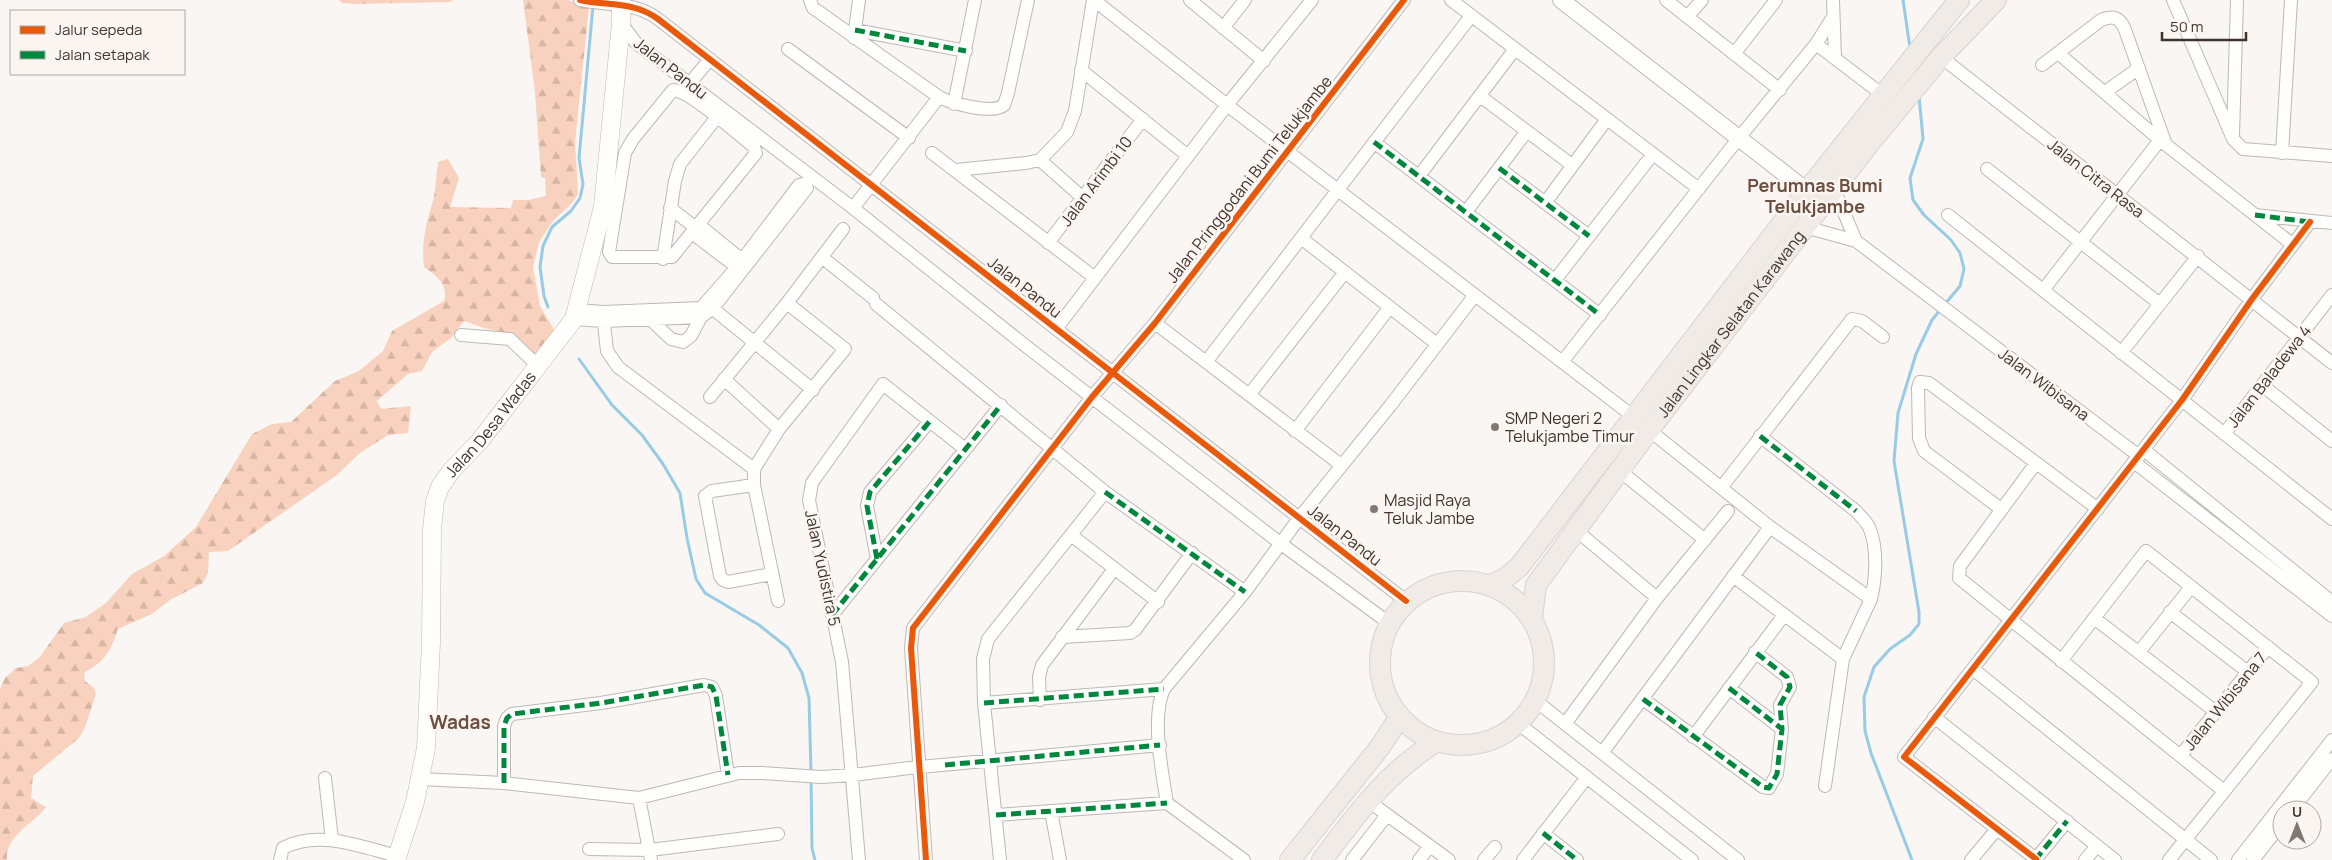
<svg xmlns="http://www.w3.org/2000/svg" width="2332" height="860" viewBox="0 0 2332 860" font-family="Manrope,sans-serif">
  <style>
    .forest { fill: url(#forest-firs) }
    .lines { fill: none; stroke-linecap: round; stroke-linejoin: round }
    .stream { stroke: #98cbe5; stroke-width: 3 }
    .minor-casing { stroke: #bfb8b3; stroke-width: 14 }
    .tertiary-casing { stroke: #bfb8b3; stroke-width: 18 }
    .secondary-casing { stroke: #bfb8b3; stroke-width: 19 }
    .primary-casing { stroke: #d6d3d1; stroke-width: 22 }
    .minor { stroke: #fefefd; stroke-width: 12 }
    .tertiary { stroke: #fefefd; stroke-width: 16 }
    .secondary { stroke: #fefefd; stroke-width: 18 }
    .primary { stroke: #f0ebe7; stroke-width: 20 }
    .quiet { stroke: #00873e; stroke-width: 5; stroke-dasharray: 10 5; stroke-linecap: butt }
    .cycleway-casing { stroke: #fbf5f1; stroke-width: 9 }
    .cycleway { stroke: #e8590c; stroke-width: 6 }
    .poi-dot { fill: #817772; stroke: #fbf5f1; stroke-width: 2 }
    .labels { text-anchor: middle; stroke-width: 5; stroke-linejoin: round; paint-order: stroke }
    .street-label { font-size: 16px; fill: #40332c; stroke: #fbf5f1 }
    .poi-label { font-size: 16px; fill: #40332c; stroke: #fbf5f1; text-anchor: start }
    .neighbourhood-label { font-size: 18px; font-weight: bold; fill: #6b4f41; stroke: #fbf5f1 }
    .quarter-label { font-size: 19px; font-weight: bold; fill: #6b4f41; stroke: #fbf5f1 }
  </style>
  <defs>
    <pattern id="forest-firs" width="22" height="20" patternUnits="userSpaceOnUse" patternTransform="scale(1.25)"><rect width="22" height="20" fill="#f8d2be"/><path d="M5 1l3.5 6h-7zM16 11l3.5 6h-7z" fill="#d6b5a3"/></pattern>
  </defs>
  <rect width="100%" height="100%" fill="#f9f6f3"/>
  <!-- forest -->
  <path class="forest" d="M339 0H453L451 2 354 4 342 3Z
    M523 0H568L589 7 575 142 578 194 572 203 553 221 539 242 533 267 540 306 556 333 537 356 516 335 484 328 464 321 451 338 432 352 422 371 408 374 377 401 381 409 411 406 408 433 388 435 360 453 337 475 228 551 209 552 208 573 203 583 170 600 152 614 118 629C110 652 106 660 84 673L85 681 94 688 96 694 85 727 79 738 33 776 31 798 46 807C34 824 5 835 7 860H0V689L5 678 16 668 28 666 39 658 64 623 86 617 106 603 132 574 164 556 196 527 252 434 272 424 291 422 335 381 359 371 383 351 392 331 444 301C449 284 436 276 424 267 421 243 426 224 433 201 436 189 436 175 438 162L448 159 459 178 450 207 511 208 513 200H529L546 196 545 178 541 177 535 92Z"/>
  <g class="lines">
    <!-- stream -->
    <path class="stream" d="M1903 0 1910 48
      M1919 96 1923 139 1910 178 1913 200 1924 215 1951 240 1960 253 1964 269 1960 286 1945 304
      M548 307 544 296 540 267 543 246 552 227 571 211 580 198 583 184 579 158 593 6
      M579 359 612 405 642 435 663 464 680 493 687 538 696 579 705 593 759 625 788 648 802 673 809 698 811 772
      M811 778 812 848 815 860
      M1912 860 1871 753 1865 731 1864 697 1874 667 1890 649 1910 635 1919 624V612L1894 461 1898 413 1916 354 1932 320 1941 309"/>
    <!-- minor casing -->
    <g class="minor-casing">
      <path id="minor" d="M580 0C607 6 634 1 658 19L1406 601
        M810 0 813 8 819 12 939 97C951 103 992 115 1004 105L1008 93 1028 0
        M1094 0 1227 105 1634 417
        M1190 0 1264 61
        M1451 0 1699 189
        M1666 0 1780 90
        M1833 0 1835 58
        M2173 0 2233 139 2243 149 2332 156
        M1687 17 1702 0
        M621 23 636 43 853 208 1027 347 1280 543 1389 623
        M1223 28 1245 0
        M855 30 966 51
        M854 38 859 0
        M1816 44 1883 95
        M788 49 909 138
        M2058 53 2160 140 2292 244
        M1734 54 1776 0
        M1941 57 2332 363
        M2042 65 2101 20C2112 16 2118 16 2124 27L2166 145
        M1081 70 1188 156
        M690 83 710 59
        M673 90C689 90 739 135 754 147L756 153 672 257H612L609 252 625 153 633 139Z
        M2105 92 2139 68
        M1480 96 1572 165
        M954 104 975 0
        M2233 134 2237 0
        M1374 142 1600 315
        M932 153 1095 278
        M2282 153 2291 0
        M1040 160 1083 198
        M1499 168 1589 236
        M1987 169 2160 304
        M956 170 1026 163 1040 160 1067 132 1075 111 1093 0
        M1419 176 1515 49
        M1834 189 1856 241
        M1545 203 1607 119
        M670 208 696 228
        M853 208 939 97
        M1466 212 1527 131
        M1948 215 2332 519
        M2255 215 2332 223
        M699 225 747 264
        M1805 227 1856 241 2139 456
        M692 233 742 271
        M1301 238 1437 344
        M1048 243 1143 119
        M823 258 873 298
        M663 259 675 181 680 164 717 117
        M1555 280 1653 154
        M2044 289 2160 140
        M706 303 813 390
        M876 304 1105 492 1245 592
        M603 314 607 351 618 367 754 469
        M653 317 651 320 671 339 683 342 691 336 701 317 700 312
        M574 319 604 321 701 317 713 308 807 188 803 184 799 185 737 267 701 308 603 312 578 310
        M1155 323 1341 465
        M1056 329 1227 105 1312 0
        M461 335 510 339 538 366
        M2121 353 2198 256
        M1206 362 1471 16
        M1562 362 1738 139 1816 44 1833 17
        M724 379 779 429
        M2262 385 2332 441
        M1249 395 1345 272
        M710 397 787 303 843 229
        M1649 430 1770 527 1871 599 1843 659 1825 786
        M1295 431 1390 307
        M2224 434 2332 295
        M1760 436 1856 511C1860 516 1866 521 1869 527 1878 547 1876 579 1871 599
        M2144 450 2332 602
        M2134 462 2332 616
        M2036 463 1960 566 1959 578 2224 791
        M1620 471 1705 540
        M754 485 712 491 705 496 720 576 723 580 728 582 772 574
        M1721 488 1852 319 1862 321 1883 337
        M2001 509 1924 451 1919 438 1918 388 1920 382 1929 383 2098 509
        M1577 531 1657 598
        M1071 535 1158 602
        M877 559 867 506 870 492 930 421
        M1733 576 1843 659
        M778 601 754 485V469L779 429 845 349 787 303
        M2170 612 2248 672
        M832 615 1001 405
        M2094 618 2216 712
        M1062 637 1130 633 1135 630 1192 553
        M2139 652 2191 587
        M2061 661 2146 551 2312 682 2169 860
        M1973 669 2211 860
        M1729 688 1782 729
        M1643 699 1763 787 1769 788 1777 774 1782 729 1780 705 1790 687 1787 677 1755 652
        M1040 700 1039 677 1042 665 1114 569
        M1536 701 1738 860
        M984 703 1164 689
        M1934 717 2115 860
        M1519 724 1692 860
        M1565 724 1657 598 1728 511
        M1693 737 1784 615
        M1602 753 1770 527
        M2181 755 2268 647
        M325 778 332 840
        M420 779 504 783 639 798 739 773H761L821 777 853 775 909 768 1160 745
        M504 783V726L507 718 512 714 601 703 704 685 712 687 716 696 728 775
        M639 798 651 860
        M1367 800 1449 860
        M2292 810 2332 759
        M1051 811 1060 860
        M996 815 1167 803
        M1543 833 1577 860
        M589 849 650 850 778 834
        M2036 859 1904 757 2182 400 2252 299 2310 222
        M280 860 283 848C318 829 362 847 397 856
        M859 860 842 662 809 500 812 483 816 477 883 384 965 449
        M926 860 911 648 913 628 1092 397 1155 323 1404 0
        M1000 860 984 703 983 659 988 639 1105 492
        M1244 860 1167 803C1162 772 1151 717 1164 689L1245 592 1300 517 1390 406 1475 295
        M1352 860 1387 815
        M1419 860 1430 846
        M1484 860 1495 847
        M1523 860 1587 777
        M1971 860 1997 829
        M2035 860 2067 821
        M2085 860 2097 846
        M2238 860 2332 740
        M2253 860 2282 823"/>
    </g>
    <!-- tertiary casing -->
    <g class="tertiary-casing">
      <path id="tertiary" d="M1561 0 1807 191"/>
    </g>
    <!-- secondary casing -->
    <g class="secondary-casing">
      <g id="secondary">
        <path id="s1" d="M396 860 415 802 426 748 431 643 432 529 435 501 440 487 452 470 479 442 574 319 603 207 621 23V0"/>
      </g>
    </g>
    <!-- primary casing -->
    <g class="primary-casing">
      <g id="primary">
        <circle cx="1462" cy="663" r="82"/>
        <path d="M1490 585 1504 579 1519 567 1807 191 1959 0"/>
        <path id="s2" d="M1532 618 1536 585 1649 430 1868 145 1941 57 1996 0"/>
        <path d="M1290 860 1380 747 1399 718"/>
        <path d="M1322 860C1357 814 1386 773 1436 742"/>
      </g>
    </g>
    <!-- minor -->
    <use href="#minor" class="minor"/>
    <!-- tertiary -->
    <use href="#tertiary" class="tertiary"/>
    <!-- secondary -->
    <use href="#secondary" class="secondary"/>
    <!-- primary -->
    <use href="#primary" class="primary"/>
    <!-- quiet -->
    <path class="quiet" d="M855 30 966 51
      M1374 142 1600 315
      M1499 168 1589 236
      M2255 215 2310 222
      M1760 436 1856 511
      M1105 492 1245 592
      M877 559 867 506 870 492 930 421
      M832 615 1001 405
      M1729 688 1782 729
      M1643 699 1763 787 1769 788 1777 774 1782 729 1780 705 1790 687 1787 677 1755 652
      M984 703 1164 689
      M945 765 1160 745
      M504 783V726L507 718 512 714 601 703 704 685 712 687 716 696 728 775
      M996 815 1167 803
      M1543 833 1577 860
      M2035 860 2067 821"/>
    <!-- cycleway casing -->
    <g class="cycleway-casing">
      <path id="cycleway" d="M580 0C607 6 634 1 658 19L1406 601
        M2036 859 1904 757 2182 400 2252 299 2310 222
        M926 860 911 648 913 628 1092 397 1155 323 1404 0"/>
    </g>
    <!-- cycleway -->
    <use href="#cycleway" class="cycleway"/>
  </g>
  <!-- markers -->
  <g class="poi-dot">
    <circle cx="1495" cy="427" r="5"/>
    <circle cx="1374" cy="509" r="5"/>
  </g>
  <g class="labels">
    <!-- street labels -->
    <g class="street-label">
      <text transform="translate(671 68) rotate(38)" y="6">Jalan Pandu</text>
      <text transform="translate(2096 178) rotate(38)" y="6">Jalan Citra Rasa</text>
      <text transform="translate(1249 179) rotate(-52)" y="6">Jalan Pringgodani Bumi Telukjambe</text>
      <text transform="translate(1096 181) rotate(-53)" y="6">Jalan Arimbi 10</text>
      <text transform="translate(1025 287) rotate(38)" y="6">Jalan Pandu</text>
      <text dy="6" stroke="none"><textPath href="#s2" startOffset="359">Jalan Lingkar Selatan Karawang</textPath></text>
      <text transform="translate(2269 376) rotate(-52)" y="6">Jalan Baladewa 4</text>
      <text transform="translate(2044 384) rotate(37)" y="6">Jalan Wibisana</text>
      <text dy="6" stroke="none"><textPath href="#s1" startOffset="459">Jalan Desa Wadas</textPath></text>
      <text transform="translate(1345 535) rotate(38)" y="6">Jalan Pandu</text>
      <text transform="translate(823 568) rotate(78)" y="6">Jalan Yudistira 5</text>
      <text transform="translate(2225 701) rotate(-51)" y="6">Jalan Wibisana 7</text>
    </g>
    <!-- poi labels -->
    <g class="poi-label">
      <text x="1505" y="424">SMP Negeri 2<tspan x="1505" dy="18">Telukjambe Timur</tspan></text>
      <text x="1384" y="506">Masjid Raya<tspan x="1384" dy="18">Teluk Jambe</tspan></text>
    </g>
    <!-- neighbourhood labels -->
    <g class="neighbourhood-label">
      <text x="1815" y="192">Perumnas Bumi<tspan x="1815" dy="21">Telukjambe</tspan></text>
    </g>
    <!-- quarter labels -->
    <g class="quarter-label">
      <text x="460" y="729">Wadas</text>
    </g>
  </g>
  <!-- legend -->
  <rect x="10" y="10" width="175" height="65" fill="#fbf5f1" stroke="#b0a7a2"/>
  <rect x="20" y="26" width="25" height="8" fill="#e8590c" stroke="#b0a7a2"/>
  <text x="55" y="35" font-size="15" fill="#40332c">Jalur sepeda</text>
  <rect x="20" y="51" width="25" height="8" fill="#00873e" stroke="#b0a7a2"/>
  <text x="55" y="60" font-size="15" fill="#40332c">Jalan setapak</text>
  <!-- north arrow -->
  <g transform="translate(2297 825)"><circle r="24" fill="#fbf5f1" stroke="#b0a7a2"/>
  <path d="M0-4L9 19L0 12L-9 19Z" fill="#817772"/>
  <text y="-8" font-size="14" font-weight="bold" text-anchor="middle" fill="#40332c">U</text>
  </g>
  <!-- scale -->
  <path d="M2162 32v8h84v-8" fill="none" stroke="#40332c" stroke-width="2.5"/>
  <text x="2170" y="32" font-size="15" fill="#40332c" stroke="#fbf5f1" stroke-width="4" paint-order="stroke">50 m</text>
</svg>
